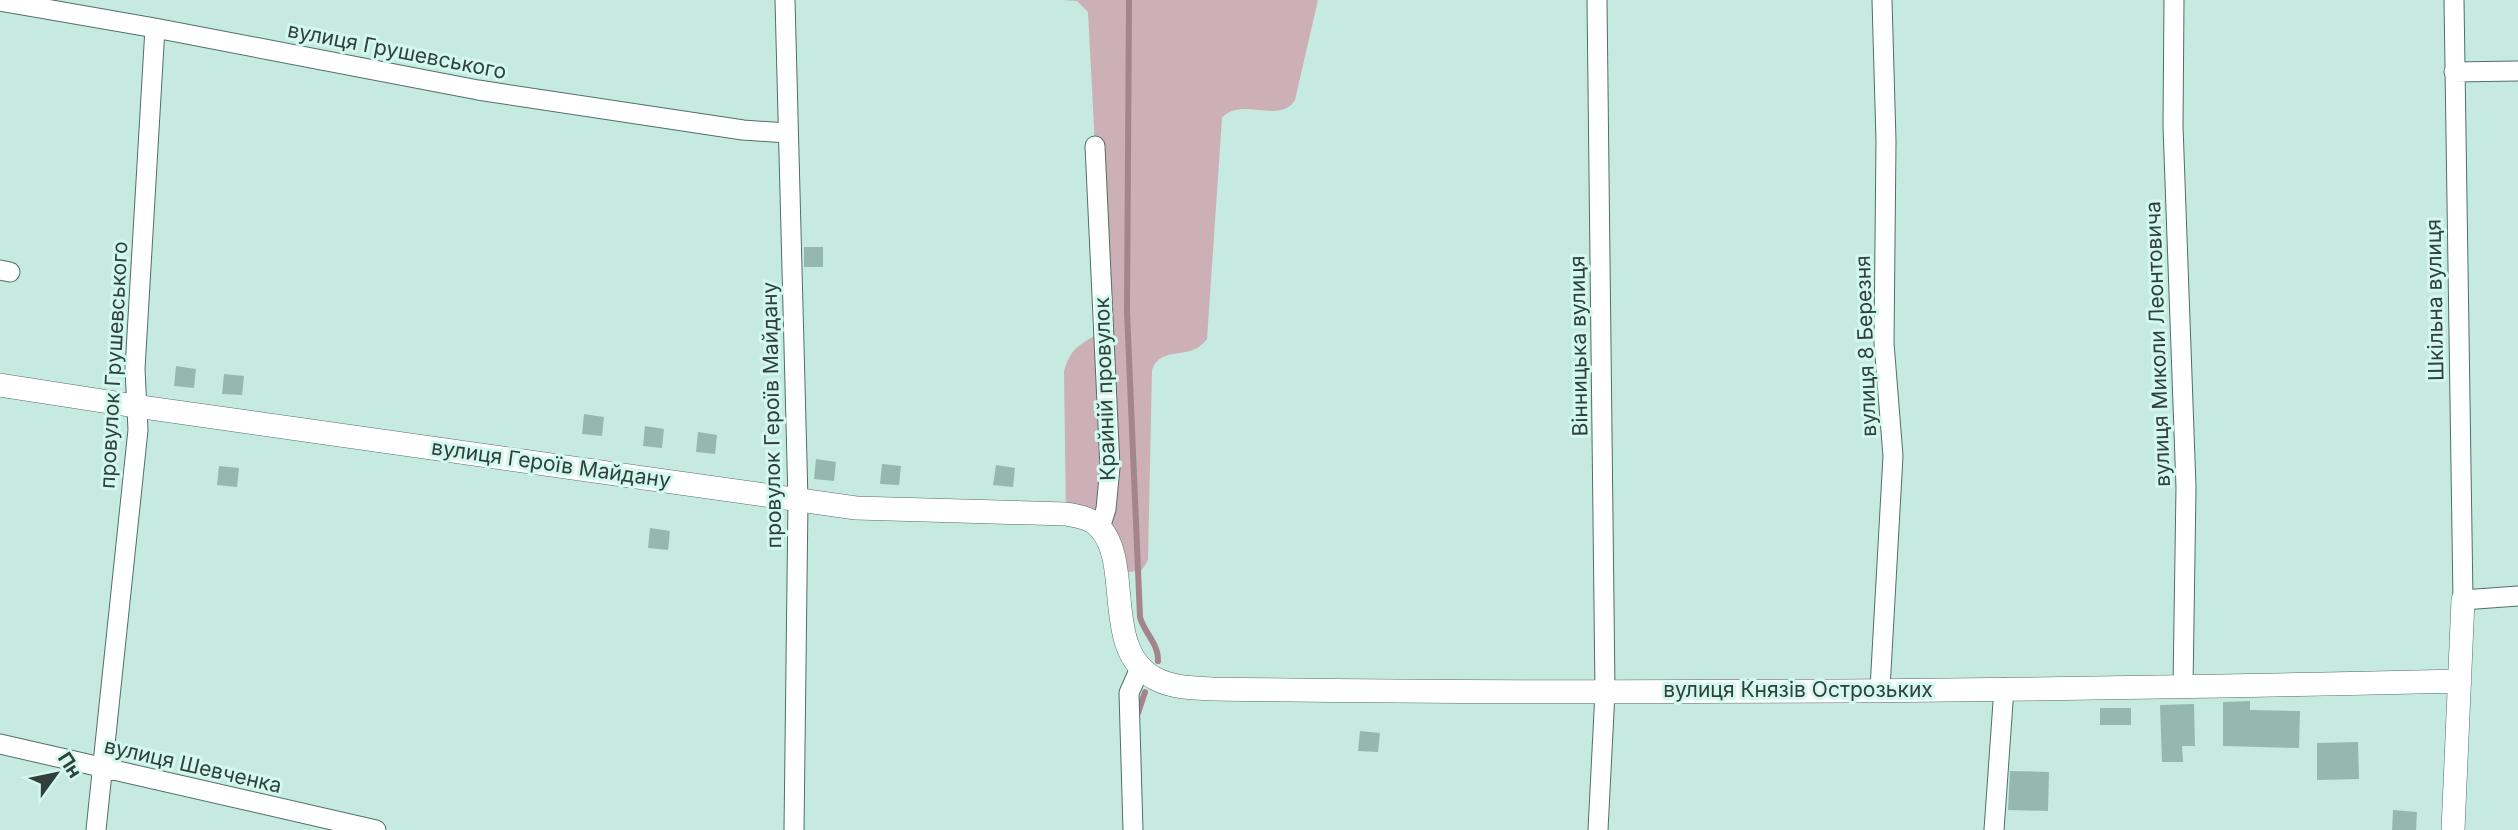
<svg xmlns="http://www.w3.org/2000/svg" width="2518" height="830" viewBox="0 0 2518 830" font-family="Inter,sans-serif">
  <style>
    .green { fill: #ccafb7 }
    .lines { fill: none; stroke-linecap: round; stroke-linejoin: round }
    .stream { stroke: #a4858e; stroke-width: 6 }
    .building { fill: #95b8ae }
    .minor-casing { stroke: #4f7067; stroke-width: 21 }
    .tertiary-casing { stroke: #4f7067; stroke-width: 24 }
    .minor { stroke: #fff; stroke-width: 19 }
    .tertiary { stroke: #fff; stroke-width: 23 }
    .labels { text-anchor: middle; stroke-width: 6; stroke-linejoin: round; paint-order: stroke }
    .street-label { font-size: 21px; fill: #31403b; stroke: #d3f8ed }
  </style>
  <rect width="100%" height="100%" fill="#c6eae0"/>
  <!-- green -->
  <path class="green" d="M1061 0H1318L1295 100C1280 125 1241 96 1222 118L1207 339C1191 362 1161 344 1152 370L1148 560 1142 570 1115 574 1109 543 1066 514 1064 372C1070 349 1078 346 1097 334L1095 146 1088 12 1077 1Z"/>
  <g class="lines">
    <!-- stream -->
    <path class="stream" d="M1129 0 1127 311 1140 617C1144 633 1159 644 1158 661
      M1138 713 1145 692"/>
  </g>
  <!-- building -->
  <path class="building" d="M804 247H823V267H804Z
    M176 366 196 369 194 388 174 386Z
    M224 374 244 376 242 395 222 394Z
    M584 414 604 417 602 436 582 434Z
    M645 426 664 429 662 448 643 446Z
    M698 432 717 435 715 454 696 452Z
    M816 459 836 462 834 481 814 479Z
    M882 464 901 466 899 485 880 484Z
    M996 465 1015 468 1013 487 993 485Z
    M219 466 239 468 237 487 217 485Z
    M650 528 670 531 668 550 648 548Z
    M2250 701V710L2300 711 2299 748 2223 746V702Z
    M2194 704 2195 746H2182L2183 762H2162L2160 705Z
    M2100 708H2131V725H2100Z
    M1360 731 1380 733 1378 752 1358 751Z
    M2358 742 2359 779 2317 780V743Z
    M2010 771 2049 772 2048 811 2008 810Z
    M2393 810 2417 812 2416 830H2392Z"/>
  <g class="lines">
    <!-- minor casing -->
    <g class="minor-casing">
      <path id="minor" d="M785 0 798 500 794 830
        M1597 0 1605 692 1598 830
        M2174 0 2173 126 2186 487 2183 687
        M2454 0 2463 600 2518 596
        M0 1 155 28 478 90 743 130 787 133
        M2454 72 2518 71
        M1095 146 1110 467 1106 509 1100 528
        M0 270 10 272
        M1880 689 1893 456 1884 343 1886 141 1882 0
        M0 744 376 830
        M96 830 138 430 135 369 155 28
        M1133 830 1129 693 1140 668
        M1994 830 2004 688"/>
    </g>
    <!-- tertiary casing -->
    <g class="tertiary-casing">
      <path id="tertiary" d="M0 385 135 406 856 508 1066 514C1078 516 1091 518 1100 528 1133 564 1101 651 1156 679 1173 688 1195 688 1214 689 1629 695 2045 691 2460 681
        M2453 830 2463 600"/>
    </g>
    <!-- minor -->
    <use href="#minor" class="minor"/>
    <!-- tertiary -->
    <use href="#tertiary" class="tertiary"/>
  </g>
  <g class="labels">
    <!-- street labels -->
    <g class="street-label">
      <text transform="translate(397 51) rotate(11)" y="7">вулиця Грушевського</text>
      <text transform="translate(2435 300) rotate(-91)" y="7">Шкільна вулиця</text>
      <text transform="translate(2158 344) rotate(-92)" y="7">вулиця Миколи Леонтовича</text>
      <text transform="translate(1579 346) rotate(-91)" y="7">Вінницька вулиця</text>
      <text transform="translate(1866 346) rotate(-92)" y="7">вулиця 8 Березня</text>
      <text transform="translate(114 365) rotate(-87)" y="7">провулок Грушевського</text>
      <text transform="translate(1105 389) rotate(-92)" y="7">Крайній провулок</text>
      <text transform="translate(772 415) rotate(-91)" y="7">провулок Героїв Майдану</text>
      <text transform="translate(551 464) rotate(8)" y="7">вулиця Героїв Майдану</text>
      <text x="1798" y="697">вулиця Князів Острозьких</text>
      <text transform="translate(193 766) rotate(13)" y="7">вулиця Шевченка</text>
    </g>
  </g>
  <!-- north arrow -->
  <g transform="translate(56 774) rotate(57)" stroke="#d3f8ed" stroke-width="5" paint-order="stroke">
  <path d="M0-5L12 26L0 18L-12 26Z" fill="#31403b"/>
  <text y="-10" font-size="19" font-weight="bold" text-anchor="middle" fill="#31403b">Пн</text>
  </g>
</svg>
